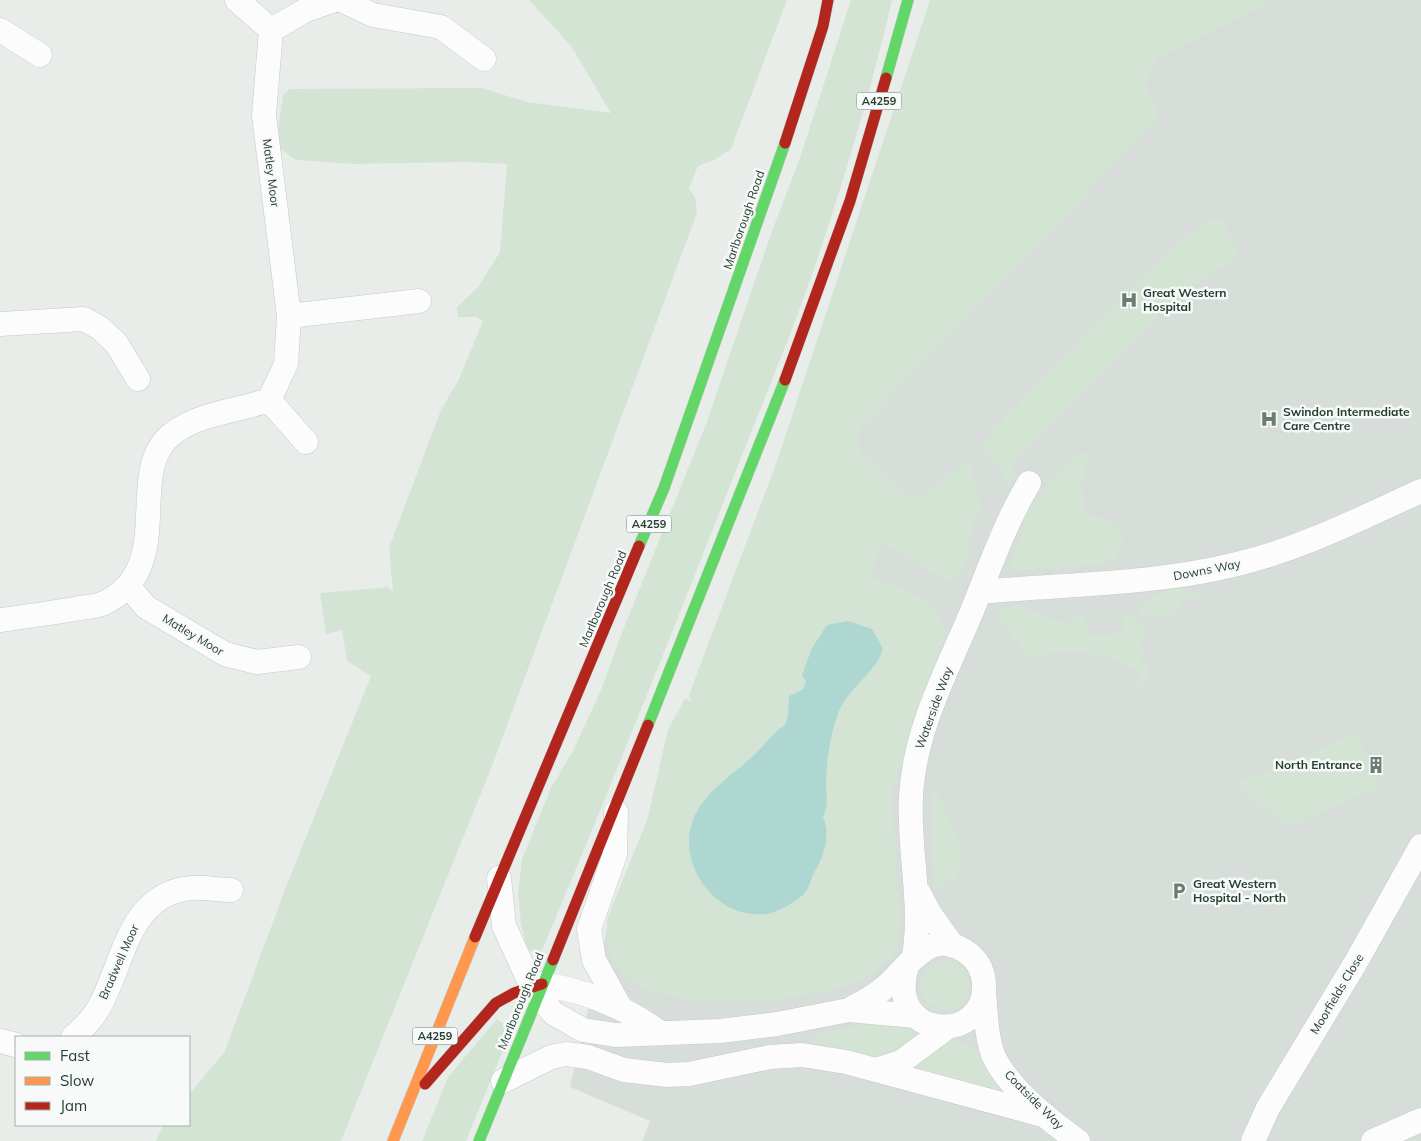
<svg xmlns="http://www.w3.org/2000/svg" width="1421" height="1141" viewBox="0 0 1421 1141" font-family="Mulish,sans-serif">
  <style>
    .built { fill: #d7ded9 }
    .green { fill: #d3e4d4 }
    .water { fill: #aed7d2 }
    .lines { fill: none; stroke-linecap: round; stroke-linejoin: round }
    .street-casing { stroke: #c5cac7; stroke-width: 25 }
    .fast-casing { stroke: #c4cbc7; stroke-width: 12 }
    .slow-casing { stroke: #c4cbc7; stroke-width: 12 }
    .jam-casing { stroke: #c4cbc7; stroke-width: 12 }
    .street { stroke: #fcfcfc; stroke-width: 24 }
    .fast { stroke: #63d668; stroke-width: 11 }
    .slow { stroke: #ff974d; stroke-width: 11 }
    .jam { stroke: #b3261e; stroke-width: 11 }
    .labels { text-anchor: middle; stroke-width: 5; stroke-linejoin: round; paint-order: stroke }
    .shield { fill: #f7faf8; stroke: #65776d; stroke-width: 1 }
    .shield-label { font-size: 11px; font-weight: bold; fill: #273f32 }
    .street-label { font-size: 12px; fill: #273f32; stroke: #f7faf8 }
    .poi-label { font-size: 12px; font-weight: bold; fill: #273f32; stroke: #f7faf8; text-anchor: start }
  </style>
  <rect width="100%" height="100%" fill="#e8edea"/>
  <!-- built -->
  <path class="built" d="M941 0H1421V1141H642L650 1121 570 1087 606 935 608 917 648 818 668 730 692 701 707 668Z"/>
  <!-- green -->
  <path class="green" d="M529 0H787L731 149 714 160 698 166 689 189 695 197 697 213 492 766 341 1141H156L163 1125H189V1094L224 1053 288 882 371 676 347 661 342 630 326 634 320 593 388 587 393 592 389 548 441 410 459 379 483 321 476 317H458L457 307 478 287 500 252 507 164 466 162 354 164 296 160 276 146 283 95 290 89 482 88 527 102 611 113 571 46Z
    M851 0H892C871 91 844 180 814 269 790 339 760 408 733 478 671 636 608 794 542 950L540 952 527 950 521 924 518 892 522 859 551 788 574 749 601 690 623 630 706 424 772 231 800 158Z
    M930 0H1273L1155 59 1146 84 1159 117 858 430 859 452 902 495 917 499 936 488 969 457 982 514 974 517 965 564 956 579 946 580 880 542 870 578C892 588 934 593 942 620 944 626 944 634 944 640L891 793 899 907V944L890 959 871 974 841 988 767 1001 729 1002 681 998 640 987 624 976 613 961 606 935 608 917 648 818 668 730 685 698 691 702 689 695 777 461Z
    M1215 217 1224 222 1239 256 1191 288 1139 332 1013 462 1012 472 1018 476 1008 487 1000 469 980 446 1121 297 1197 229Z
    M1078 451 1083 454H1088L1085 463 1086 478 1081 483 1086 514C1100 515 1116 522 1122 535 1124 549 1117 560 1104 564L1009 571 1024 530 1023 521 1026 509 1029 510 1043 489Z
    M1181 588 1196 594 1205 610 1192 596C1182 598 1177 607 1175 616L1142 615 1138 607 1168 590Z
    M1017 606 1064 623H1070V617L1085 615 1087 635 1124 634 1123 614 1130 610 1137 622H1144V637L1140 640 1143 647 1141 662 1151 669 1138 692 1133 689 1142 673C1106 649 1066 648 1026 658 1021 641 1004 630 1003 619L991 617 1002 610Z
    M1355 732 1380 786 1290 826 1261 805 1238 783 1309 754Z
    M933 784 961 845 957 880 948 882 935 891 931 838Z
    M921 985a24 24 0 1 1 48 0a24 24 0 1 1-48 0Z
    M497 1019 511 1030 466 1141H422L448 1077Z
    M878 1024 910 1027 923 1031 884 1062 815 1050 813 1035 862 1025Z
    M951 1036 985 1059 1008 1096 908 1067Z"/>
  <!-- water -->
  <path class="water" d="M848 621 872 629 883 649C875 674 849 687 839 711 831 732 827 757 826 780 826 795 829 804 823 817 831 833 824 857 815 871 811 878 809 890 803 895 795 902 777 913 766 914 719 920 677 868 692 823 703 790 735 775 758 751 767 742 773 733 785 725L788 716 789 696 803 689 806 682 802 675 812 648 827 625Z"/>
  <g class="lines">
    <!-- street casing -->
    <g class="street-casing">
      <path id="street" d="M237 0 271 30
        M341 0 373 15 441 27 484 59
        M0 30 40 55
        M271 30 306 10 335 0
        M289 316 419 301
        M0 324 84 319 100 328 116 343 138 379
        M269 400 306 442
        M128 586 146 607 225 654 257 662 299 657
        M980 592C1066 584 1153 585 1237 564 1301 549 1361 518 1421 491
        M0 620C25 617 50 613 75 609 84 607 94 607 102 604 180 569 123 472 172 434 199 413 238 411 269 400L286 364 289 316 264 115 271 30
        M616 812 615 854 589 929 594 960 620 1007
        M499 878 504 926 532 987 553 1013 583 1030 616 1035 720 1031 777 1024 849 1010 915 1016
        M919 893 930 914 953 946
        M914 956C923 903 908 851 911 797 914 731 947 671 972 611 990 567 1005 523 1029 483
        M542 984C584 990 624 1007 659 1032
        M984 992C986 1012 986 1038 994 1057 1009 1088 1050 1121 1078 1141
        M849 1010C861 1003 874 997 884 988 908 968 929 927 965 951 977 959 983 969 984 983 988 1046 884 1041 907 966
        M73 1037C82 1029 92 1020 98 1009 124 965 127 893 192 888 204 887 218 890 231 890
        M0 1041 16 1045
        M876 1070 901 1062 948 1027
        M503 1081 551 1057 566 1054 588 1057 624 1070 667 1075 689 1074 770 1057 802 1055 846 1062 1046 1116
        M1253 1141 1268 1108 1356 962 1421 846
        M1373 1141 1421 1120"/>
    </g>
    <!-- fast casing -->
    <g class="fast-casing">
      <path id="fast" d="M886 78 908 0
        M639 546 664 488 785 143
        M648 725 785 380
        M479 1141 553 960"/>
    </g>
    <!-- slow casing -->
    <g class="slow-casing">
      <path id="slow" d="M393 1141 475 937"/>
    </g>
    <!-- jam casing -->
    <g class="jam-casing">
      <path id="jam" d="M785 143 823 26 828 0
        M785 380 850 201 886 78
        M475 937 639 546
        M553 960 648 725
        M425 1084 496 1003 514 993 542 984"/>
    </g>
    <!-- street -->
    <use href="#street" class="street"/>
    <!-- fast -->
    <use href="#fast" class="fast"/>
    <!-- slow -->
    <use href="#slow" class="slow"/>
    <!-- jam -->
    <use href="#jam" class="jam"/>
  </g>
  <!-- icons -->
  <defs>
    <g id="hospital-bare" transform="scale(1.35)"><path d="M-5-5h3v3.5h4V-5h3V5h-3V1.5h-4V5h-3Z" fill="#6b7c72" stroke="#f7faf8" stroke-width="2.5" paint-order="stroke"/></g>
    <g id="building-bare" transform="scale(1.35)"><path d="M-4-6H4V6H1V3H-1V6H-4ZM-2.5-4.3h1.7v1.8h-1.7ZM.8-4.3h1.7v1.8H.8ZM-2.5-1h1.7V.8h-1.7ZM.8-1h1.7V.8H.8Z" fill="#6b7c72" stroke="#f7faf8" stroke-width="2.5" paint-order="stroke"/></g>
    <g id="parking-bare" transform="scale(1.35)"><path d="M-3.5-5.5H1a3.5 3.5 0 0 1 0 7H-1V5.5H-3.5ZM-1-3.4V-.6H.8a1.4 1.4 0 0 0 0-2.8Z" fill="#6b7c72" stroke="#f7faf8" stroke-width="2.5" paint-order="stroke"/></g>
  </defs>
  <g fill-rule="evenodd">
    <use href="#hospital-bare" x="1129" y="300"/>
    <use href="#hospital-bare" x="1269" y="419"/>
    <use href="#building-bare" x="1376" y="765"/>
    <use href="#parking-bare" x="1179" y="891"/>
  </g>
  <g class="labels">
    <!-- shield labels -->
    <g class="shield">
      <rect x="856.5" y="92.5" width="45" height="17" rx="4"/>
      <rect x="626.5" y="515.5" width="45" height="17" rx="4"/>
      <rect x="412.5" y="1027.5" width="45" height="17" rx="4"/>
    </g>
    <g class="shield-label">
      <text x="879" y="105">A4259</text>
      <text x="649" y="528">A4259</text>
      <text x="435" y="1040">A4259</text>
    </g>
    <!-- street labels -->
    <g class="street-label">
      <text transform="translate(271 173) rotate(83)" y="4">Matley Moor</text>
      <text transform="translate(744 220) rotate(-71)" y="4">Marlborough Road</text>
      <text transform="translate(1207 570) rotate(-11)" y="4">Downs Way</text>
      <text transform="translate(603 599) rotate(-67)" y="4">Marlborough Road</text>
      <text transform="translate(193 635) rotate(31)" y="4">Matley Moor</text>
      <text transform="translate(934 708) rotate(-70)" y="4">Waterside Way</text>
      <text transform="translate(119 962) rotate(-66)" y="4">Bradwell Moor</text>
      <text transform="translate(1337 994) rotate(-59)" y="4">Moorfields Close</text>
      <text transform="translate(521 1001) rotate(-68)" y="4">Marlborough Road</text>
      <text transform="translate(1034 1100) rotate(45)" y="4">Coatside Way</text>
    </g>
    <!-- poi labels -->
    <g class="poi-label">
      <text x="1143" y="297">Great Western<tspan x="1143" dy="14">Hospital</tspan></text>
      <text x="1283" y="416">Swindon Intermediate<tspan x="1283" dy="14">Care Centre</tspan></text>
      <text x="1362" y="769" text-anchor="end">North Entrance</text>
      <text x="1193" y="888">Great Western<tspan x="1193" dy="14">Hospital - North</tspan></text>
    </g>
  </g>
  <!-- legend -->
  <rect x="15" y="1036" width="175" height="90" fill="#f7faf8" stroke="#a4afa9"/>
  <rect x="25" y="1052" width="25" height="8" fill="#63d668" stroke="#a4afa9"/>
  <text x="60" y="1061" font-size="15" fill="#273f32">Fast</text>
  <rect x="25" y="1077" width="25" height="8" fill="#ff974d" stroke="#a4afa9"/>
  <text x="60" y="1086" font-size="15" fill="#273f32">Slow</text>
  <rect x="25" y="1102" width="25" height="8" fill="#b3261e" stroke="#a4afa9"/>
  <text x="60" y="1111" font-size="15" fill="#273f32">Jam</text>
</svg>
